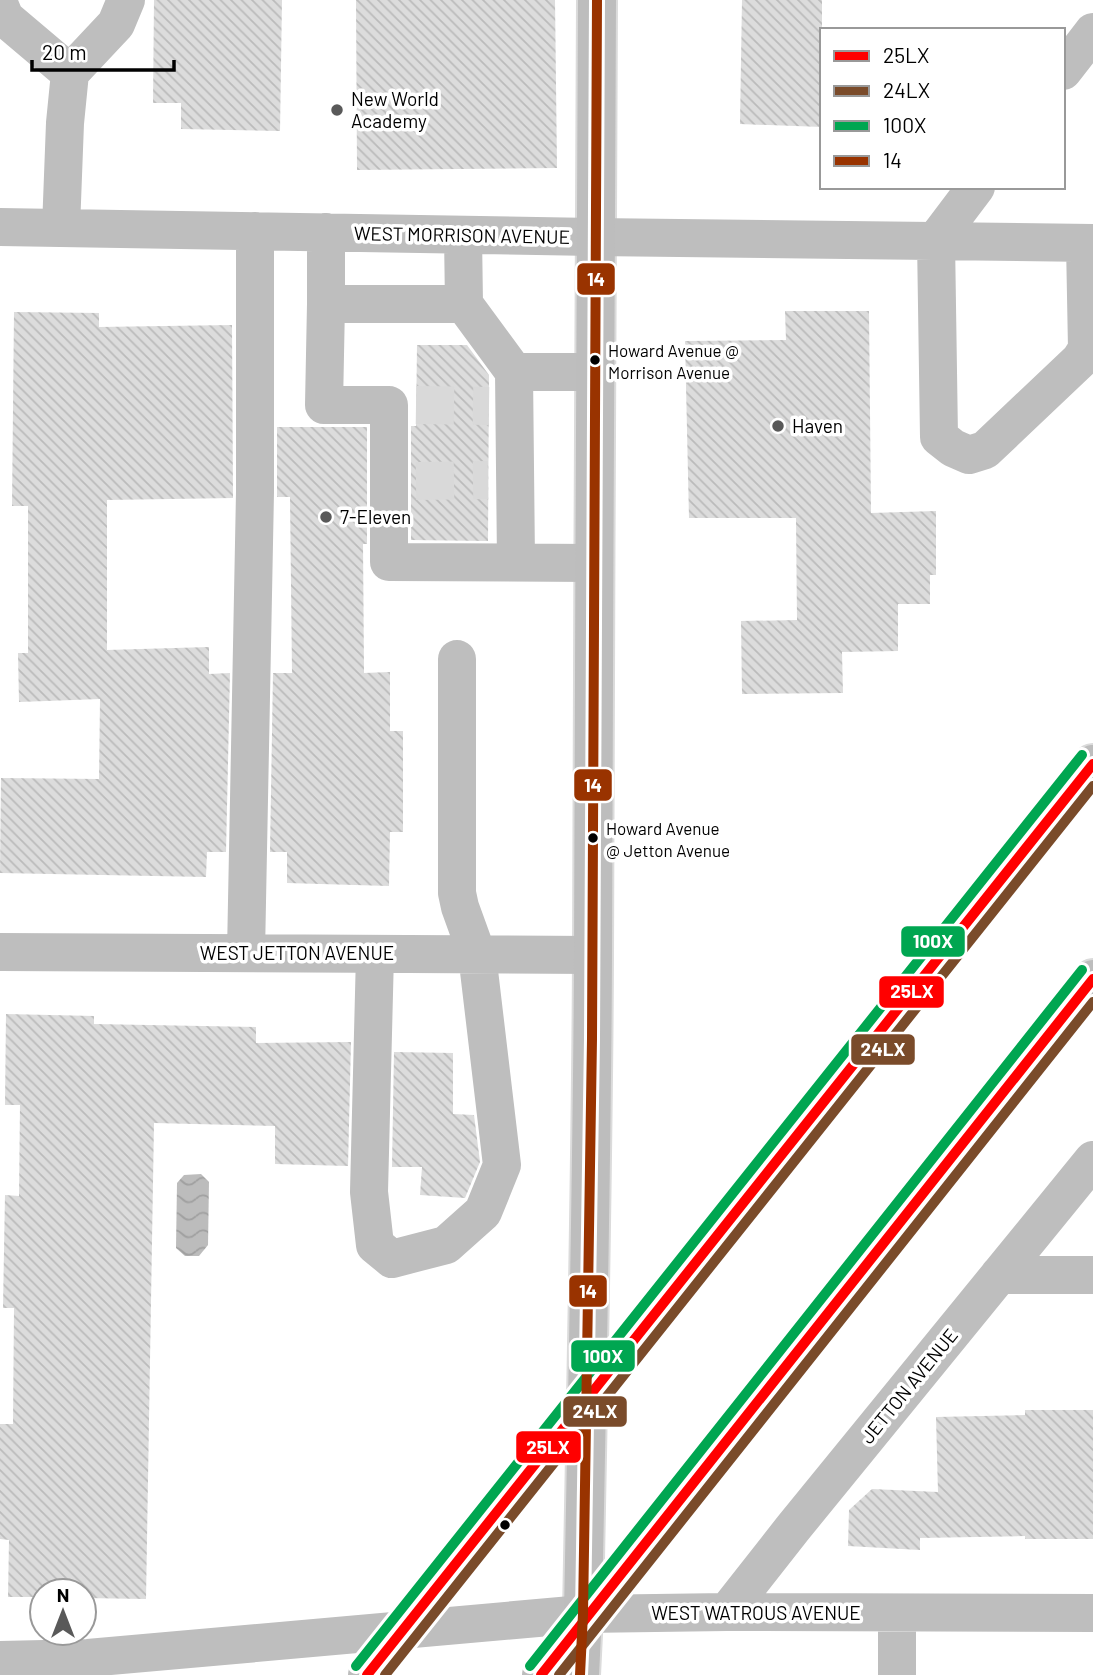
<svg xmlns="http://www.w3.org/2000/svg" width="1093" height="1675" viewBox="0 0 1093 1675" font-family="Barlow,sans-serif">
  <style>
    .water { fill: url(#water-waves) }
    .building { fill: url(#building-back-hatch) }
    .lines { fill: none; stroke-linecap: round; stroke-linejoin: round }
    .minor-tunnel { stroke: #d9d9d9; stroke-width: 38; stroke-dasharray: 38 19; stroke-linecap: butt }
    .major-casing { stroke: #dbdbdb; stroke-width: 42 }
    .highway-casing { stroke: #dbdbdb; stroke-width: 42 }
    .minor { stroke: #bebebe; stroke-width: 38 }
    .major { stroke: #bdbdbd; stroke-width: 38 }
    .highway { stroke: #bdbdbd; stroke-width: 38 }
    .highway-bridge-casing { stroke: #dbdbdb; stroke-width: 42; stroke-linecap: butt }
    .highway-bridge { stroke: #bdbdbd; stroke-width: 38 }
    .bus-1-casing { stroke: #fff; stroke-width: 16 }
    .bus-2-casing { stroke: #fff; stroke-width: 16 }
    .bus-3-casing { stroke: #fff; stroke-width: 16 }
    .bus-4-casing { stroke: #fff; stroke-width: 16 }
    .bus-1 { stroke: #f00; stroke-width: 10 }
    .bus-2 { stroke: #7a4b2a; stroke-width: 10 }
    .bus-3 { stroke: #00a651; stroke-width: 10 }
    .bus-4 { stroke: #930; stroke-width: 10 }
    .poi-dot { fill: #595959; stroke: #fff; stroke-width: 2.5 }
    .bus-dot { fill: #000; stroke: #fff; stroke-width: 2.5 }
    .labels { text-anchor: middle; stroke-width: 7; stroke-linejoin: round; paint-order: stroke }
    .bus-label { font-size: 17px; fill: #000; stroke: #fff; text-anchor: start }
    .poi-label { font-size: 19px; fill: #000; stroke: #fff; text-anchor: start }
    .street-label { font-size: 19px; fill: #000; stroke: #fff }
    .line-badge { stroke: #fff; stroke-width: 2.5 }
    .badge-label { font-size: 19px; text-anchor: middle; font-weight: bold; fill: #fff }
  </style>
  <defs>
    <pattern id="water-waves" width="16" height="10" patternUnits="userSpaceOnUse" patternTransform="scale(1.75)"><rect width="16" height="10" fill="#bcbcbc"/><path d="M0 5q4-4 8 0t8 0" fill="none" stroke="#a0a0a0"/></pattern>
    <pattern id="building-back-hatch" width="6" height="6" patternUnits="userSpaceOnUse" patternTransform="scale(1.75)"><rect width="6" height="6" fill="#dcdcdc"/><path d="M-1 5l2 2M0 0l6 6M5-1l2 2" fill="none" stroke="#bbb"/></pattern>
  </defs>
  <rect width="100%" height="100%" fill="#fff"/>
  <!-- water -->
  <path class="water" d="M201 1174 209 1182 208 1245 199 1256H185L176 1248 177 1183 184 1175Z"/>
  <!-- building -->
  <path class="building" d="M154 0H282L280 131 181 129V103H153Z
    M356 0H555L557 168 357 170Z
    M742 0H822V127L740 124Z
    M785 311H869L871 513 936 511V575H930V604H898V651L842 652 843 693 742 694 741 621 797 620 796 518H689L685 341 786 340Z
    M14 312 99 313V327L232 325 233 498 107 500V650L209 647V674L230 673 226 852H207L206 877 0 873 1 778 99 779 100 699 19 702 18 653H28V506H12Z
    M417 345H467L489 375 488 541 411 540V426H416Z
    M277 427H367V544H363L364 673 390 672V731H403V832H390L389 886 287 883V852H270L273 673H292L290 497H277Z
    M6 1014 94 1016V1024L256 1027V1043L351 1042 348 1166 275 1164V1126L154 1123 146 1599 84 1598V1591H42V1597H8L9 1540 0 1539V1424H13L14 1308H3L5 1195 19 1196 20 1105H5Z
    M394 1052 453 1053V1114L474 1115 480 1162 465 1198 420 1195 422 1167H392Z
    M1025 1410H1093V1539H1025V1536L920 1538V1550L848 1546 849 1510 872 1489 938 1492 936 1417 1025 1415Z"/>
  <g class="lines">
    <!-- minor-tunnel -->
    <path class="minor-tunnel" d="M416 405 489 406
      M416 481 488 480"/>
    <!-- major casing -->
    <g class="major-casing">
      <path id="major" d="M580 1675 583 1614C587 1395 592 1176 593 957 595 638 594 319 597 0"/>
    </g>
    <!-- highway casing -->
    <g class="highway-casing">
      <path id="highway" d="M791 1142 1093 764
        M788 1364 1093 979"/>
    </g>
    <!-- minor -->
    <path class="minor" d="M0 6 5 18 70 73
      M1063 71 1093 32
      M976 187 936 240 939 437 953 448 969 455 985 450 1080 360 1087 349 1085 243
      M0 227 594 237 1093 243
      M61 228 65 123 70 73 116 24 126 0
      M326 232V304H464
      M463 235 464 304 514 372
      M326 304 324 405H389V562L594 563
      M516 562 514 372H594
      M0 952 593 955
      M246 953 255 492V231
      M375 954 369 1192 375 1245 392 1259 446 1245 483 1212 502 1165 477 954 460 907 457 893V659
      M999 1275H1093
      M727 1612 793 1528 1093 1160
      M0 1660 88 1658 583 1614 727 1612 1093 1613
      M897 1675V1613"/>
    <!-- major -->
    <use href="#major" class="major"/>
    <!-- highway -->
    <use href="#highway" class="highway"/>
    <!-- highway-bridge casing -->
    <g class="highway-bridge-casing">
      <path id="highway-bridge" d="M367 1675 791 1142
        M541 1675 788 1364"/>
    </g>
    <!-- highway-bridge -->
    <use href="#highway-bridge" class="highway-bridge"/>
    <!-- bus-1 casing -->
    <g class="bus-1-casing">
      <path id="bus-1" d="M367 1675 1093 764
        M541 1675 1093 979"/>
    </g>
    <!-- bus-2 casing -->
    <g class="bus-2-casing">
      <path id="bus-2" d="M385 1675 1093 786
        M559 1675 1093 1002"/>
    </g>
    <!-- bus-3 casing -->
    <g class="bus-3-casing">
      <path id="bus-3" d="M356 1666 1082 755
        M530 1666 1082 970"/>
    </g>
    <!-- bus-4 casing -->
    <g class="bus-4-casing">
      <path id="bus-4" d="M580 1675 583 1614 592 1039 597 0"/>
    </g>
    <!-- bus-1 -->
    <use href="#bus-1" class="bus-1"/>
    <!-- bus-2 -->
    <use href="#bus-2" class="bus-2"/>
    <!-- bus-3 -->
    <use href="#bus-3" class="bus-3"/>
    <!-- bus-4 -->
    <use href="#bus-4" class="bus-4"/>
  </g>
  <!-- markers -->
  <g class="poi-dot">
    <circle cx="337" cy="110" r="7"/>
    <circle cx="778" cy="426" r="7"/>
    <circle cx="326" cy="517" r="7"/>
  </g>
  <g class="bus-dot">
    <circle cx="595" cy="360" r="6"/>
    <circle cx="593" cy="838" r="6"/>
    <circle cx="505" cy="1525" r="6"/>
  </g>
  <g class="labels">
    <!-- bus labels -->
    <g class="bus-label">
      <text x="608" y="357">Howard Avenue @<tspan x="608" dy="22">Morrison Avenue</tspan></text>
      <text x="606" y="835">Howard Avenue<tspan x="606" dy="22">@ Jetton Avenue</tspan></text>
    </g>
    <!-- poi labels -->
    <g class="poi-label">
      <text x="351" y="106">New World<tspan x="351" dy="22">Academy</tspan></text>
      <text x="792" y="433">Haven</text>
      <text x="340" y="524">7-Eleven</text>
    </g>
    <!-- street labels -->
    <g class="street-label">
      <text transform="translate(462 235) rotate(1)" y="7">WEST MORRISON AVENUE</text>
      <text x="297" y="960">WEST JETTON AVENUE</text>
      <text transform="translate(909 1386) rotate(-51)" y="7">JETTON AVENUE</text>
      <text x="756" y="1620">WEST WATROUS AVENUE</text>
    </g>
  </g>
  <g class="line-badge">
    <rect x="576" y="262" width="40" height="34" rx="7" fill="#930"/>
    <rect x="573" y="768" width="40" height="34" rx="7" fill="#930"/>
    <rect x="900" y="925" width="66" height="33" rx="7" fill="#00a651"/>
    <rect x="878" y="975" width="67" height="34" rx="7" fill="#f00"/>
    <rect x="850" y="1033" width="66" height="33" rx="7" fill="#7a4b2a"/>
    <rect x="568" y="1274" width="40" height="34" rx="7" fill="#930"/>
    <rect x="570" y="1339" width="66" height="34" rx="7" fill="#00a651"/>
    <rect x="562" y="1395" width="66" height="33" rx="7" fill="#7a4b2a"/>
    <rect x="515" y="1430" width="67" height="34" rx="7" fill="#f00"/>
  </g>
  <g class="badge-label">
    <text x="596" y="286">14</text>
    <text x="593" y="792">14</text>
    <text x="933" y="948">100X</text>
    <text x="912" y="998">25LX</text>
    <text x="883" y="1056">24LX</text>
    <text x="588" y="1298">14</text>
    <text x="603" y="1363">100X</text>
    <text x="595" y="1418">24LX</text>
    <text x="548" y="1454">25LX</text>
  </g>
  <!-- legend -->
  <rect x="820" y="28" width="245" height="161" fill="#ffffff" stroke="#999999" stroke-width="2"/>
  <rect x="834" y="51" width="35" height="10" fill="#ff0000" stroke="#999999" stroke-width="2"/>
  <text x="883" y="63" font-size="21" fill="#000000">25LX</text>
  <rect x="834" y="86" width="35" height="10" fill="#7a4b2a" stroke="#999999" stroke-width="2"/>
  <text x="883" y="98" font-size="21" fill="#000000">24LX</text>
  <rect x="834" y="121" width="35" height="10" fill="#00a651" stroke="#999999" stroke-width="2"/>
  <text x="883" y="133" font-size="21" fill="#000000">100X</text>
  <rect x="834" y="156" width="35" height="10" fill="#993300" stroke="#999999" stroke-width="2"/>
  <text x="883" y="168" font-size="21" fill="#000000">14</text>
  <!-- north arrow -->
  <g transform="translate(63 1612)"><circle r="33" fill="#ffffff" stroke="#999999" stroke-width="2"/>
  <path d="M0-5L12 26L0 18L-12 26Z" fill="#595959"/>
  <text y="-10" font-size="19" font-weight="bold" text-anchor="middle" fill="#000000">N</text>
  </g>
  <!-- scale -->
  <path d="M32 60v10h142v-10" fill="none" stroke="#000000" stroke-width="3.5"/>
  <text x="42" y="60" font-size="21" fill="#000000" stroke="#ffffff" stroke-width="5" paint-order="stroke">20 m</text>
</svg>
